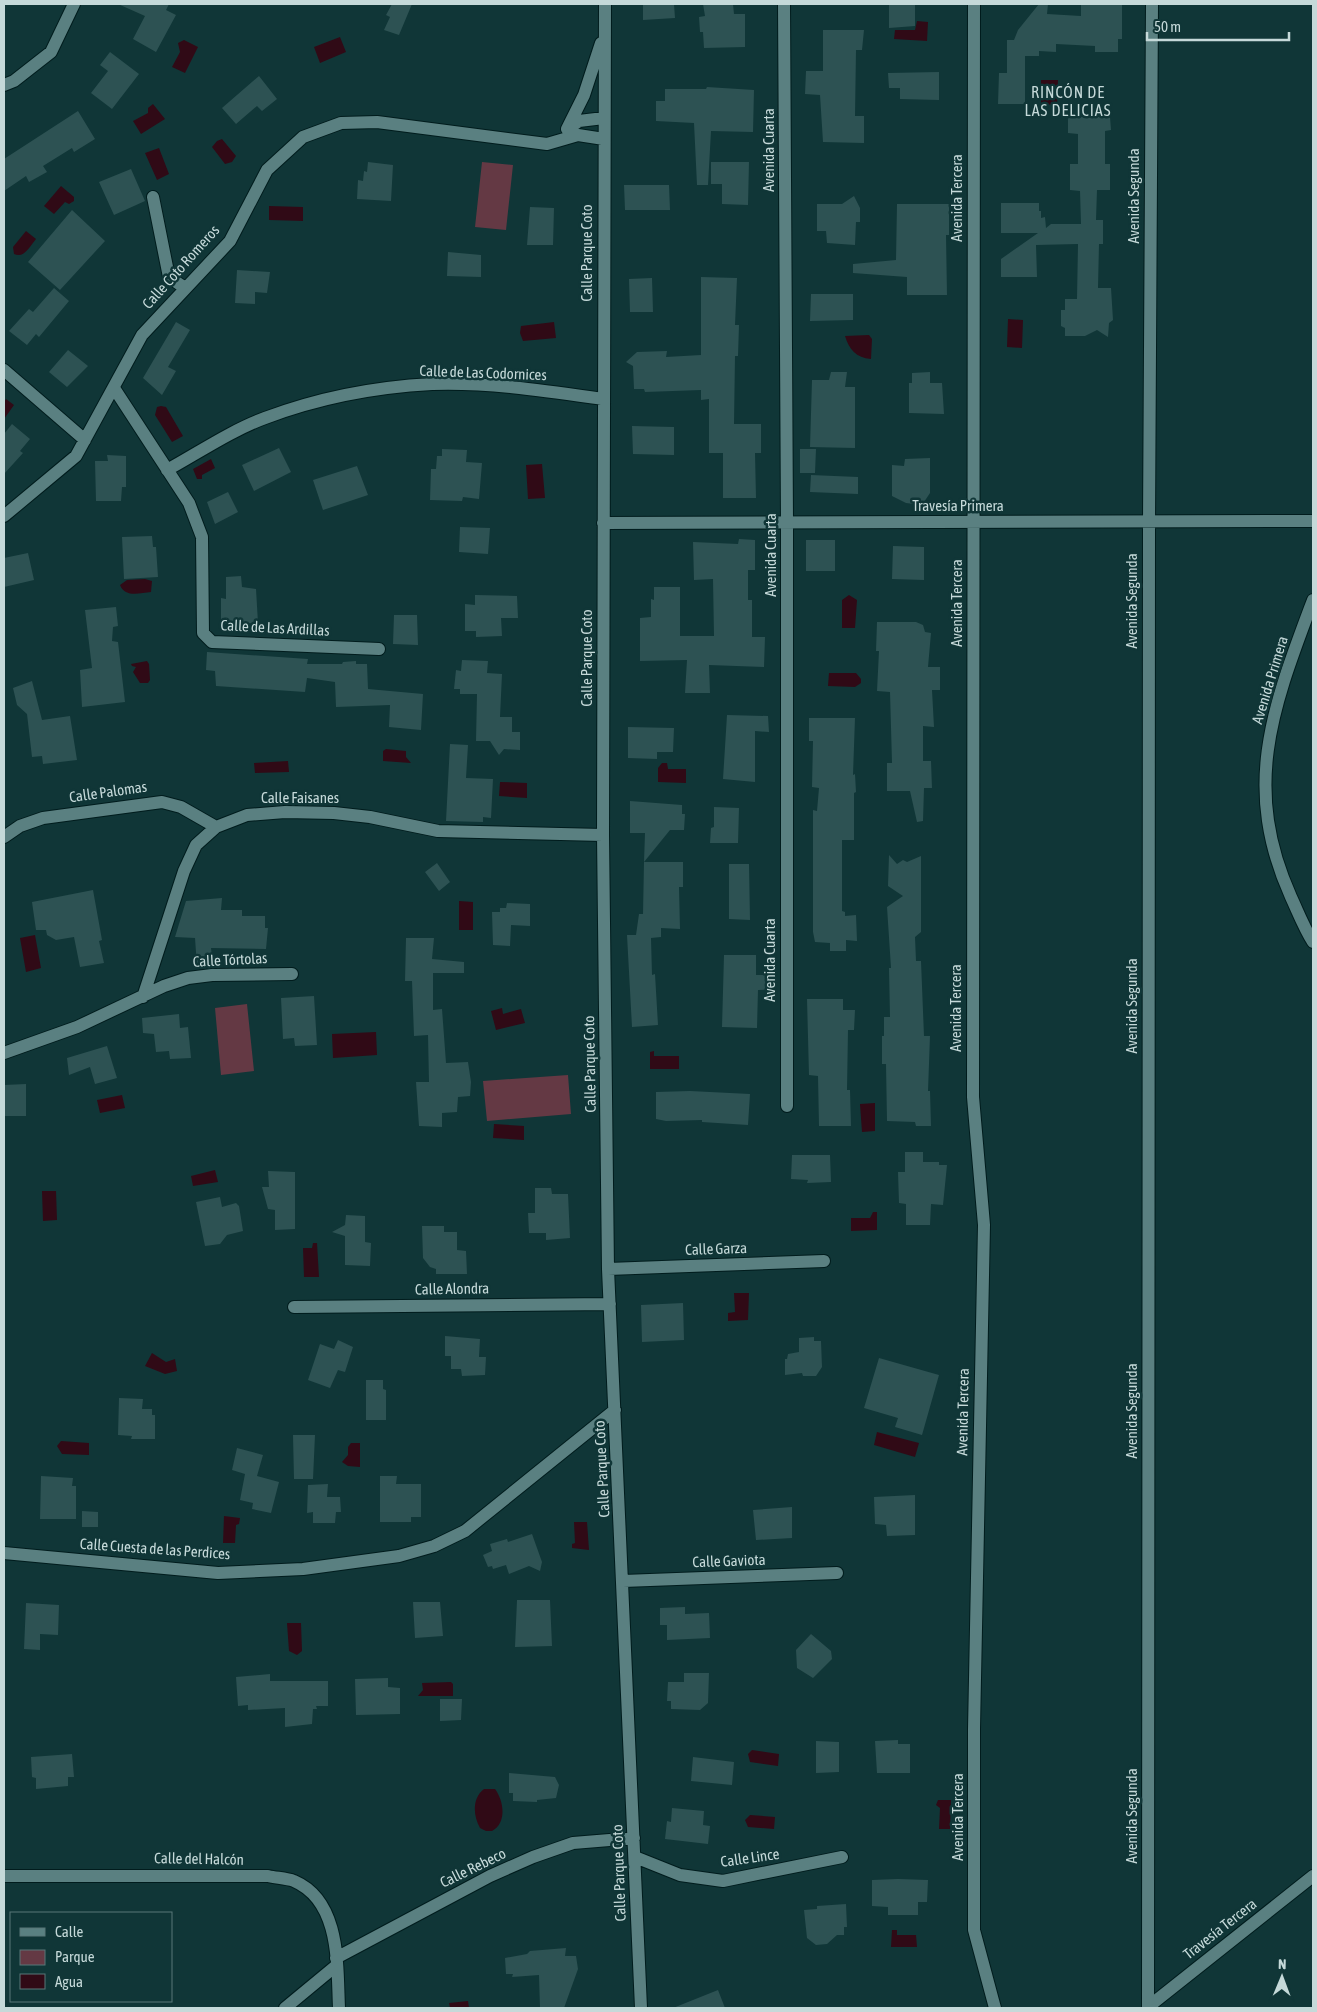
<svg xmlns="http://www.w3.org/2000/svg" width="1317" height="2012" viewBox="0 0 1317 2012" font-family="'Asap Condensed',sans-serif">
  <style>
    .green { fill: #643944 }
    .water { fill: #300a16 }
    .building { fill: #2d5253 }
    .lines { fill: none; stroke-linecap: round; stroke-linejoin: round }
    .street-casing { stroke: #011c1d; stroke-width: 14 }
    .street { stroke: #5a8081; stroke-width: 12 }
    .labels { text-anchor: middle; stroke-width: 5; stroke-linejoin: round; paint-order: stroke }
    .street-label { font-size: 15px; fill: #c5d9d9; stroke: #103637 }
    .neighbourhood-label { font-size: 16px; letter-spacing: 1px; fill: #c5d9d9; stroke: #103637 }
  </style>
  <rect width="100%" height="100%" fill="#103637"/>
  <!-- green -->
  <path class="green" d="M482 162 513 165 506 230 475 227Z
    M247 1004 254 1071 221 1075 215 1008Z
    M568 1075 571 1114 487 1121 483 1081Z"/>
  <!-- water -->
  <path class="water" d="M917 21 928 22 927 41 894 39 895 30H915Z
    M340 37 346 52 320 63 314 47Z
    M184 40 198 47 185 73 172 67 180 52 178 43Z
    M1041 80H1058L1057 105 1041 104Z
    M153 104 165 119 141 134 133 121 148 113V108Z
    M222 139 236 156 232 162 225 164 212 147 217 141Z
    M159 148 169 174 157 180 145 153Z
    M61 186 74 197V201L69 204 65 202 54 214 44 206Z
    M269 206 303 207V221L269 220Z
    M26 231 36 239C30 246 24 259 14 254L13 247Z
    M1008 319 1023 320 1022 348 1007 347Z
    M554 322 556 338 523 341 520 333 521 326Z
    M869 335 872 339 871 359C856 358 849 349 845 336Z
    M6 399 14 405 4 419V402Z
    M161 406 166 407 183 436 172 442 155 415 157 407Z
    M211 459 215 468 202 475V479H197L193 469Z
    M542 464 545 498 528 499 526 465Z
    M145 579 152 581 151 592C140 593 125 598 120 585L127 580Z
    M849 595 857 600 855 628H842V600Z
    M147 661 149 664 150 680 148 683H140L133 672 136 667 132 666 131 664Z
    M829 673H856L861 679V683L855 687 828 686Z
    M386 749 406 751V757L411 763 383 761V751Z
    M288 761 289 772 255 773 254 763Z
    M662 763H667L668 769H686V783L658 782V768Z
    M500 782 527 783V798L499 796Z
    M459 901 473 902V930H459Z
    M35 935 41 968 26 972 20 938Z
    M502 1008 503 1014 521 1009 525 1023 496 1030 491 1011Z
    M376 1032 377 1055 333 1058 332 1034Z
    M654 1051V1056H679V1069H650V1052Z
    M122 1095 125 1108 100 1113 97 1100Z
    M875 1103V1131L862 1132 860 1104Z
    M494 1124 524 1126V1140L493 1138Z
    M215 1170 218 1182 193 1186 191 1176Z
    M42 1191H56L57 1220 43 1221Z
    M873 1212H877V1230L851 1231V1218H870Z
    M313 1243H317L319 1277H304L303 1248H312Z
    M734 1293H749L748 1320 728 1321V1313L735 1312Z
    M152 1353 166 1362 175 1359 177 1371 165 1374 145 1366Z
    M877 1432 919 1443 915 1457 874 1445Z
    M61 1441 89 1443V1455L62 1454 57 1446Z
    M351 1443H360V1467L348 1466 342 1462 348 1455V1447Z
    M224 1516 240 1518 239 1524 236 1525 235 1543H223Z
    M574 1522H587L589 1550 572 1548V1544L575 1543Z
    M287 1623H301L302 1651 297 1655 289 1651Z
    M451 1682 453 1684V1696H418L423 1690 422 1683Z
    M752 1750 779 1754 778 1766 750 1762 748 1754Z
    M484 1789H495C504 1801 507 1823 492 1831H486L480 1828C473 1816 472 1798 484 1789Z
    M938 1800H951L950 1829H939L940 1808 936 1805Z
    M750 1815 775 1817 774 1829 748 1827 745 1820Z
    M892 1930H897V1935H916L917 1947H891Z
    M468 2001 469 2008H450L449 2003Z"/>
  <!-- building -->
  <path class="building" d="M118 4H169L166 10 176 15 156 52 133 39 145 16Z
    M392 4H412L399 35 384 30 390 17 386 15Z
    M643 4H674L675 18 643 20Z
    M703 4H733L734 14H745V47L704 48 703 32H700L699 17 705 16Z
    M889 4H915V26L889 28Z
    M1039 4H1048L1047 14 1081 16V4H1122V39H1118V52H1095V46L1056 44V52L1039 51V56H1025V104H998L999 73H1007V40H1014L1018 30Z
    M823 30H864L862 50H856L855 116H864V143L823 142 820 95 805 94 806 71H823Z
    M110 52 139 74 112 109 91 93 108 71 100 65Z
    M939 72V100L900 99V88H889L888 73Z
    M259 76 277 99 262 111 257 106 236 124 222 108Z
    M707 87 754 90 753 132 711 131 708 185H697L694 123 656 121V101H665V89H706Z
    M78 111 95 139 74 152 72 148 43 166 47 172 29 182 26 176 4 191V159Z
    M1068 117H1110L1111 130 1105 131V164H1110V190H1097L1096 220H1103V244H1099L1098 288H1111L1113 320 1109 323 1108 337 1097 330 1085 336H1065V328L1061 326V310H1065V299H1077L1078 244 1036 245 1037 277H1001V259L1038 233H1001V203H1039V211H1041V218L1045 217 1046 228 1051 224H1081L1080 191 1070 190V164H1078V134L1068 133Z
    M368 162 393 165 391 201 357 199 358 180 363 181 364 171 367 172Z
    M711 162H749L748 205 722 204V184H711Z
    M131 169 145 201 114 215 99 182Z
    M624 185H669L670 210H625Z
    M854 196 860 208V222H856L855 245 827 243 826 231H817V204H842Z
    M897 204H949V235H946L947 295H907V277L853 273V264L896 260Z
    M530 207 554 208 553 245H527Z
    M72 210 105 241 60 290 28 262Z
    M448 252 481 255V277L447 276Z
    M237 270 270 272 267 293 255 292V304L235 303Z
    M701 277 737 278 735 325H739L738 356H735L734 424H761V453H755L756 498H723V453H709V399L701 400V390L645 392 644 389H634L633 366 626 362 637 352 667 351 666 357 701 355Z
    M652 278 653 312H630L629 279Z
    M54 288 69 301 39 337 36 334 27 345 9 331 29 309 33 312Z
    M811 294H853V320L810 321Z
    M176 322 190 330 168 367 176 371 162 395 143 378Z
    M68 350 88 366 67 387 49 372Z
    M831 372H847L845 387H855V448L810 447 812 380H829Z
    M930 372V383H942L944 414 909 413V383H912V373Z
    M12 424 30 439 20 451 23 453 4 474V434Z
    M632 426 674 427V455L633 454Z
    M279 448 291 472 254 491 242 465Z
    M442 449 467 450 466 462 482 463 479 499 463 497 462 501 430 500 431 469H436L437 456H442Z
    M800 449H816L815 473H800Z
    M107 455 126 456V487H122L121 501H96L95 461H108Z
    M930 458V493L922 505 906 503 892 496V465L904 466 905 459Z
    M357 466 368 495 323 510 313 480Z
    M811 475 858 477V494L810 492Z
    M228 492 238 512 215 524 207 502Z
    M460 527 490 528 488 554 459 552Z
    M152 536 153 547H156L158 577 124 579 122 537Z
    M739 539 755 540V570H748V600H752V637H765L764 667 709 665 710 693H685L687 660 640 661V618L651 617V599L654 600V587H680V636H714L713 579 694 580 693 542 738 544Z
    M806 540H835V571H806Z
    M893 546 924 547V580L892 579Z
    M28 553 34 580 4 587V558Z
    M241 576 242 587 256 589 258 623 221 624V598L226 599V577Z
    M475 595 517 596 518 618H501L502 636 476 637V631H465V604L475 605Z
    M116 607 118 626 113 627 112 641 118 642 125 702 82 707 80 670 92 668 85 610Z
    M394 615H417L418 645 393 644Z
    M877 622H916L923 625 925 632 931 633 928 667H940V690H932L934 727 923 726V761H931L932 788H924L923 821 917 822 910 791H887V763H892L890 692 877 691 879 651H876Z
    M207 652 308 659 307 664H342L343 662 356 661V664H367L368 689 423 694 421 730 389 727 390 705 336 707 335 682 307 678 305 692 216 686 215 671 206 670Z
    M462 660 488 661 487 673 502 674 500 717H512V732H520V750L504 749 499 755 490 741H476L477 694H460V689H454L456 670 461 671Z
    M32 681 42 720 70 716 77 760 43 764 42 756 32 757 27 714 17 705 13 688Z
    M727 715 768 716 769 732 755 731V782L723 779Z
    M809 718H855L853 775 855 774 856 792 854 793V840H842V911L845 912V916L856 915 857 941 846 940V951H830V943L815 942 813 932V810L817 811 819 788 812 787 813 741H809Z
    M628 727 674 728 673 752H657V759L628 758Z
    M450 744 468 745 466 778 493 779 491 818 483 817V822L446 821Z
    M630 801 682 805V814H685L684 830H670L644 862 645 833H630Z
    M714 807 739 808 738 843H710L711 828 714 827Z
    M889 855 897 864 903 860 907 862 921 856V932L915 937 916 961H921L924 1036H930L928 1091H930L931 1126H916L915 1122 887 1121 886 1064H882V1036H884V1017H890L889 968H891L887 907 903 896 888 886Z
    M644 862H683V887H679L680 929 661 928V937L651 938 652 975 655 974 658 1025 632 1027 627 935H636L639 914H643Z
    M437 863 450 882 439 891 425 872Z
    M729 864H749L750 920 729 919Z
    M93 890 102 940 99 941 104 963 80 967 74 937 56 940 47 935 46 930H36L32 902Z
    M222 898 221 910H242V916H265V928H268L266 949 211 948 213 966 197 967 195 938 175 937 186 901Z
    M507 903 530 904V926L511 925 510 946 493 945 492 912H500V908H506Z
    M406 938H434L432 959 464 962V973H433V1010L442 1009 446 1063 468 1062 471 1082 470 1096 458 1097 457 1112 442 1113V1127L419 1126 416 1082H429L428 1035 414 1036 412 981H405Z
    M724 955H756V975H775V989L758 990 757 1028 722 1027Z
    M314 996 317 1045 295 1046 294 1038 283 1039 281 998Z
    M807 999H843V1010H855L854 1030H848L847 1090H850L851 1126H819L818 1076 809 1075Z
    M179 1014 180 1028 188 1027 191 1058 170 1059 169 1051 156 1052 154 1034 143 1033 142 1018Z
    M107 1046 117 1078 95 1084 90 1067 69 1075 67 1058Z
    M26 1084V1116H4V1085Z
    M690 1091 750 1094 748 1125 702 1122V1120L666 1121 656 1119V1092Z
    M905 1152H923V1162H939V1165H947L943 1205 931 1204 930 1225H906V1204L899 1203 898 1172H905Z
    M792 1155H830L831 1182 807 1183 808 1180 791 1179Z
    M268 1171 295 1172V1229L275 1230V1210L268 1209 262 1187H269Z
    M535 1188H551L552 1194H568L570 1238 546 1240V1233H529L528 1213H535Z
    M220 1197 222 1207 236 1203 239 1206 243 1231 227 1235 220 1244 205 1246 196 1202Z
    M346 1215 365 1216V1242L371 1243 370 1266 345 1265V1236L332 1232 345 1225Z
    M422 1226H444V1232H457V1250L466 1251 467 1274H436V1269L430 1267 423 1258Z
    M683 1303 684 1340 642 1342 641 1305Z
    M445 1336 480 1339 479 1357H486L485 1375 462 1376 461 1369H451V1356H445Z
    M814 1337V1341H821L822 1367 816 1376H803L802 1373 785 1375V1359H787L788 1354 799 1352V1338Z
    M338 1340 353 1347 345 1372 338 1370 330 1388 308 1380 320 1344 334 1349Z
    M879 1358 939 1375 922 1435 895 1427 898 1418 864 1408Z
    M366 1380H383V1389L386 1390V1420H366Z
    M119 1398 143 1399 142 1409H152V1415H155V1439H131L132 1436 118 1435Z
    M293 1435H315L313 1479H294Z
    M237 1448 263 1455 257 1476 279 1482 271 1513 252 1509 253 1503 240 1500 245 1474 232 1470Z
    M41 1476 73 1478 72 1486H76V1519H40Z
    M380 1476H397L396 1484H421V1517H411V1522H380Z
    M328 1484 327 1497H340L341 1512H336L335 1523H313V1512L307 1513 308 1485Z
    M915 1495V1535L887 1536 886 1525 875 1524 874 1497Z
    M792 1507V1538L756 1540 753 1510Z
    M82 1511 98 1512V1527H82Z
    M532 1534 542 1562 540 1571 529 1566 509 1574 506 1565 493 1569 492 1566 488 1567 483 1555 492 1551 490 1544 507 1539 508 1542Z
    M517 1600H550L552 1646 515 1647Z
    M413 1602H440L443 1636 415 1638Z
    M26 1603 59 1605 58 1635 40 1634V1650L24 1649Z
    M685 1607V1614L709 1613 710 1638 667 1640V1625H660V1608Z
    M811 1634 831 1651 832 1659 813 1678 797 1668 796 1650Z
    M684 1673H709L708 1703 700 1710 671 1709V1701H667L668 1682H684Z
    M270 1674V1681H328V1706H316L317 1709H313L312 1724 285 1727V1708L248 1710V1705L238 1706 236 1677Z
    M388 1678V1687L400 1688V1714L356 1715 355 1679Z
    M440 1699H462L461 1720 440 1721Z
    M898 1740V1744H910V1773H877L875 1741Z
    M816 1741 839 1742V1772L816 1773Z
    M72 1754 74 1777H68V1786L36 1789V1778L32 1777 31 1757Z
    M693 1757 734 1762 732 1785 691 1781Z
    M509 1773 555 1777 559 1785 556 1798 537 1800V1802L513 1801V1793H509Z
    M672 1808 704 1811 703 1825 710 1826 708 1844 665 1839 667 1821 671 1822Z
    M898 1879 928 1880 927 1902H918V1915H888V1907L872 1906V1880Z
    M846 1904 847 1927H844V1935H837L827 1944 816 1945 807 1938 804 1910 817 1909V1906Z
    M566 1948 565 1956H576L578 1969 564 2008H540L539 1975 512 1977 513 1974H506L505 1958 527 1954 530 1951Z
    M718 1990 725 2008H673Z"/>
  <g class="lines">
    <!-- street casing -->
    <g class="street-casing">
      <path id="street" d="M605 4 603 835 608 1269 641 2008
        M784 4 787 522V1106
        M974 4 973 1097 984 1225 974 1729V1930L995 2008
        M4 85 14 81 51 52 74 4
        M569 128 579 121 604 118
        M567 129 584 95 601 43
        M153 197 169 277 185 288
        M4 370 85 440
        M114 388 189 503 202 537 203 633 212 642 379 649
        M167 470C198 453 232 430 265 418 318 398 376 387 432 384 489 382 547 391 603 399
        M4 516 76 456 142 335 230 241 267 170 303 137 341 123 377 122 547 144 578 135 604 139
        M603 523 1313 521
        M1313 600C1273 707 1241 786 1291 897 1298 912 1304 928 1313 942
        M4 837 20 826 43 818 162 802 181 807 216 827
        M143 997 184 871 196 845 216 827 247 815 285 812 334 813 370 817 438 831 603 835
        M4 1053 77 1027 164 986 188 978 212 975 292 974
        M608 1269 824 1261
        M294 1307 610 1304
        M4 1553 218 1573 303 1569 399 1556 434 1546 465 1531 615 1410
        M623 1581 837 1573
        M635 1857 680 1875 723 1881 842 1857
        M4 1876H268C276 1878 286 1878 294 1881 341 1901 337 1966 339 2008
        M336 1958 490 1876 533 1857 573 1843 634 1838
        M1148 2007 1313 1876
        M285 2008 337 1965
        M1148 2008 1149 522 1152 4"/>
    </g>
    <!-- street -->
    <use href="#street" class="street"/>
  </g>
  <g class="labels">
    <!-- street labels -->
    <g class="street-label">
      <text transform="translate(769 150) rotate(-90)" y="5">Avenida Cuarta</text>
      <text transform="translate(1134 196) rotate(-90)" y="5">Avenida Segunda</text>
      <text transform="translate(957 198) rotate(-90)" y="5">Avenida Tercera</text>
      <text transform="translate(587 253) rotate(-90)" y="5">Calle Parque Coto</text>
      <text transform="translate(181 267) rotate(-48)" y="5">Calle Coto Romeros</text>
      <text transform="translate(483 373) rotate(2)" y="5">Calle de Las Codornices</text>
      <text x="958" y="511">Travesía Primera</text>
      <text transform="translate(771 555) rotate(-90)" y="5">Avenida Cuarta</text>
      <text transform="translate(1132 601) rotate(-90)" y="5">Avenida Segunda</text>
      <text transform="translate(957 603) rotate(-90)" y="5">Avenida Tercera</text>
      <text transform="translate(275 628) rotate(3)" y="5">Calle de Las Ardillas</text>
      <text transform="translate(587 658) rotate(-90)" y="5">Calle Parque Coto</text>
      <text transform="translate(1270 680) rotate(-73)" y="5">Avenida Primera</text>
      <text transform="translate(108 792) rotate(-8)" y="5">Calle Palomas</text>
      <text x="300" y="803">Calle Faisanes</text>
      <text transform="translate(230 960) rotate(-3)" y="5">Calle Tórtolas</text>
      <text transform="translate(770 960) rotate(-90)" y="5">Avenida Cuarta</text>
      <text transform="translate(1132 1006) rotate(-90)" y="5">Avenida Segunda</text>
      <text transform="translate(956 1008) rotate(-90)" y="5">Avenida Tercera</text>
      <text transform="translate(590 1064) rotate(-91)" y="5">Calle Parque Coto</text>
      <text transform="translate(716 1249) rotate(-2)" y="5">Calle Garza</text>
      <text transform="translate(452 1289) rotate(-1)" y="5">Calle Alondra</text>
      <text transform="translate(1132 1411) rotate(-90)" y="5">Avenida Segunda</text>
      <text transform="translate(963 1412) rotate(-89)" y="5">Avenida Tercera</text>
      <text transform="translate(602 1469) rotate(-93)" y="5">Calle Parque Coto</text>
      <text transform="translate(155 1549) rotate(4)" y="5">Calle Cuesta de las Perdices</text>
      <text transform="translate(729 1561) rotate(-2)" y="5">Calle Gaviota</text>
      <text transform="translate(1132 1816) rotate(-90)" y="5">Avenida Segunda</text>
      <text transform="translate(958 1817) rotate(-90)" y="5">Avenida Tercera</text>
      <text transform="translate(750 1858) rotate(-8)" y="5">Calle Lince</text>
      <text transform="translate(199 1859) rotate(1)" y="5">Calle del Halcón</text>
      <text transform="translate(473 1868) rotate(-26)" y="5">Calle Rebeco</text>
      <text transform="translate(619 1873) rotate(-92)" y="5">Calle Parque Coto</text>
      <text transform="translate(1220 1929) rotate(-38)" y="5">Travesía Tercera</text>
    </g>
    <!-- neighbourhood labels -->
    <g class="neighbourhood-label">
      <text x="1068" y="98">RINCÓN DE<tspan x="1068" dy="18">LAS DELICIAS</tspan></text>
    </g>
  </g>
  <!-- border -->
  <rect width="1317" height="2012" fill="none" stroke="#c5d9d9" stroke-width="10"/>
  <!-- legend -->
  <rect x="10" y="1912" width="162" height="90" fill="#103637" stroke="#587778"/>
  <rect x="20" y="1928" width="25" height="8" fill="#5a8081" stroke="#587778"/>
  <text x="55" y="1937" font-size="15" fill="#c5d9d9">Calle</text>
  <rect x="20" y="1950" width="25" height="15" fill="#643944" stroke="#587778"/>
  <text x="55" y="1962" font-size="15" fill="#c5d9d9">Parque</text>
  <rect x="20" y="1974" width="25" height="15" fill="#300a16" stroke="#587778"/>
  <text x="55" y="1987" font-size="15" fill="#c5d9d9">Agua</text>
  <!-- north arrow -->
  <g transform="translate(1282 1977) rotate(1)" stroke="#103637" stroke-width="4" paint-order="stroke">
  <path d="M0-4L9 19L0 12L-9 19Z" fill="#c5d9d9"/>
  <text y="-8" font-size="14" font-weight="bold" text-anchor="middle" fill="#c5d9d9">N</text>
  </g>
  <!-- scale -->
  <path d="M1147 32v8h142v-8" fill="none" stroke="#c5d9d9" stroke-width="2.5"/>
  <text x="1154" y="32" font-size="15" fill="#c5d9d9" stroke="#103637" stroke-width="4" paint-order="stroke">50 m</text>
</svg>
